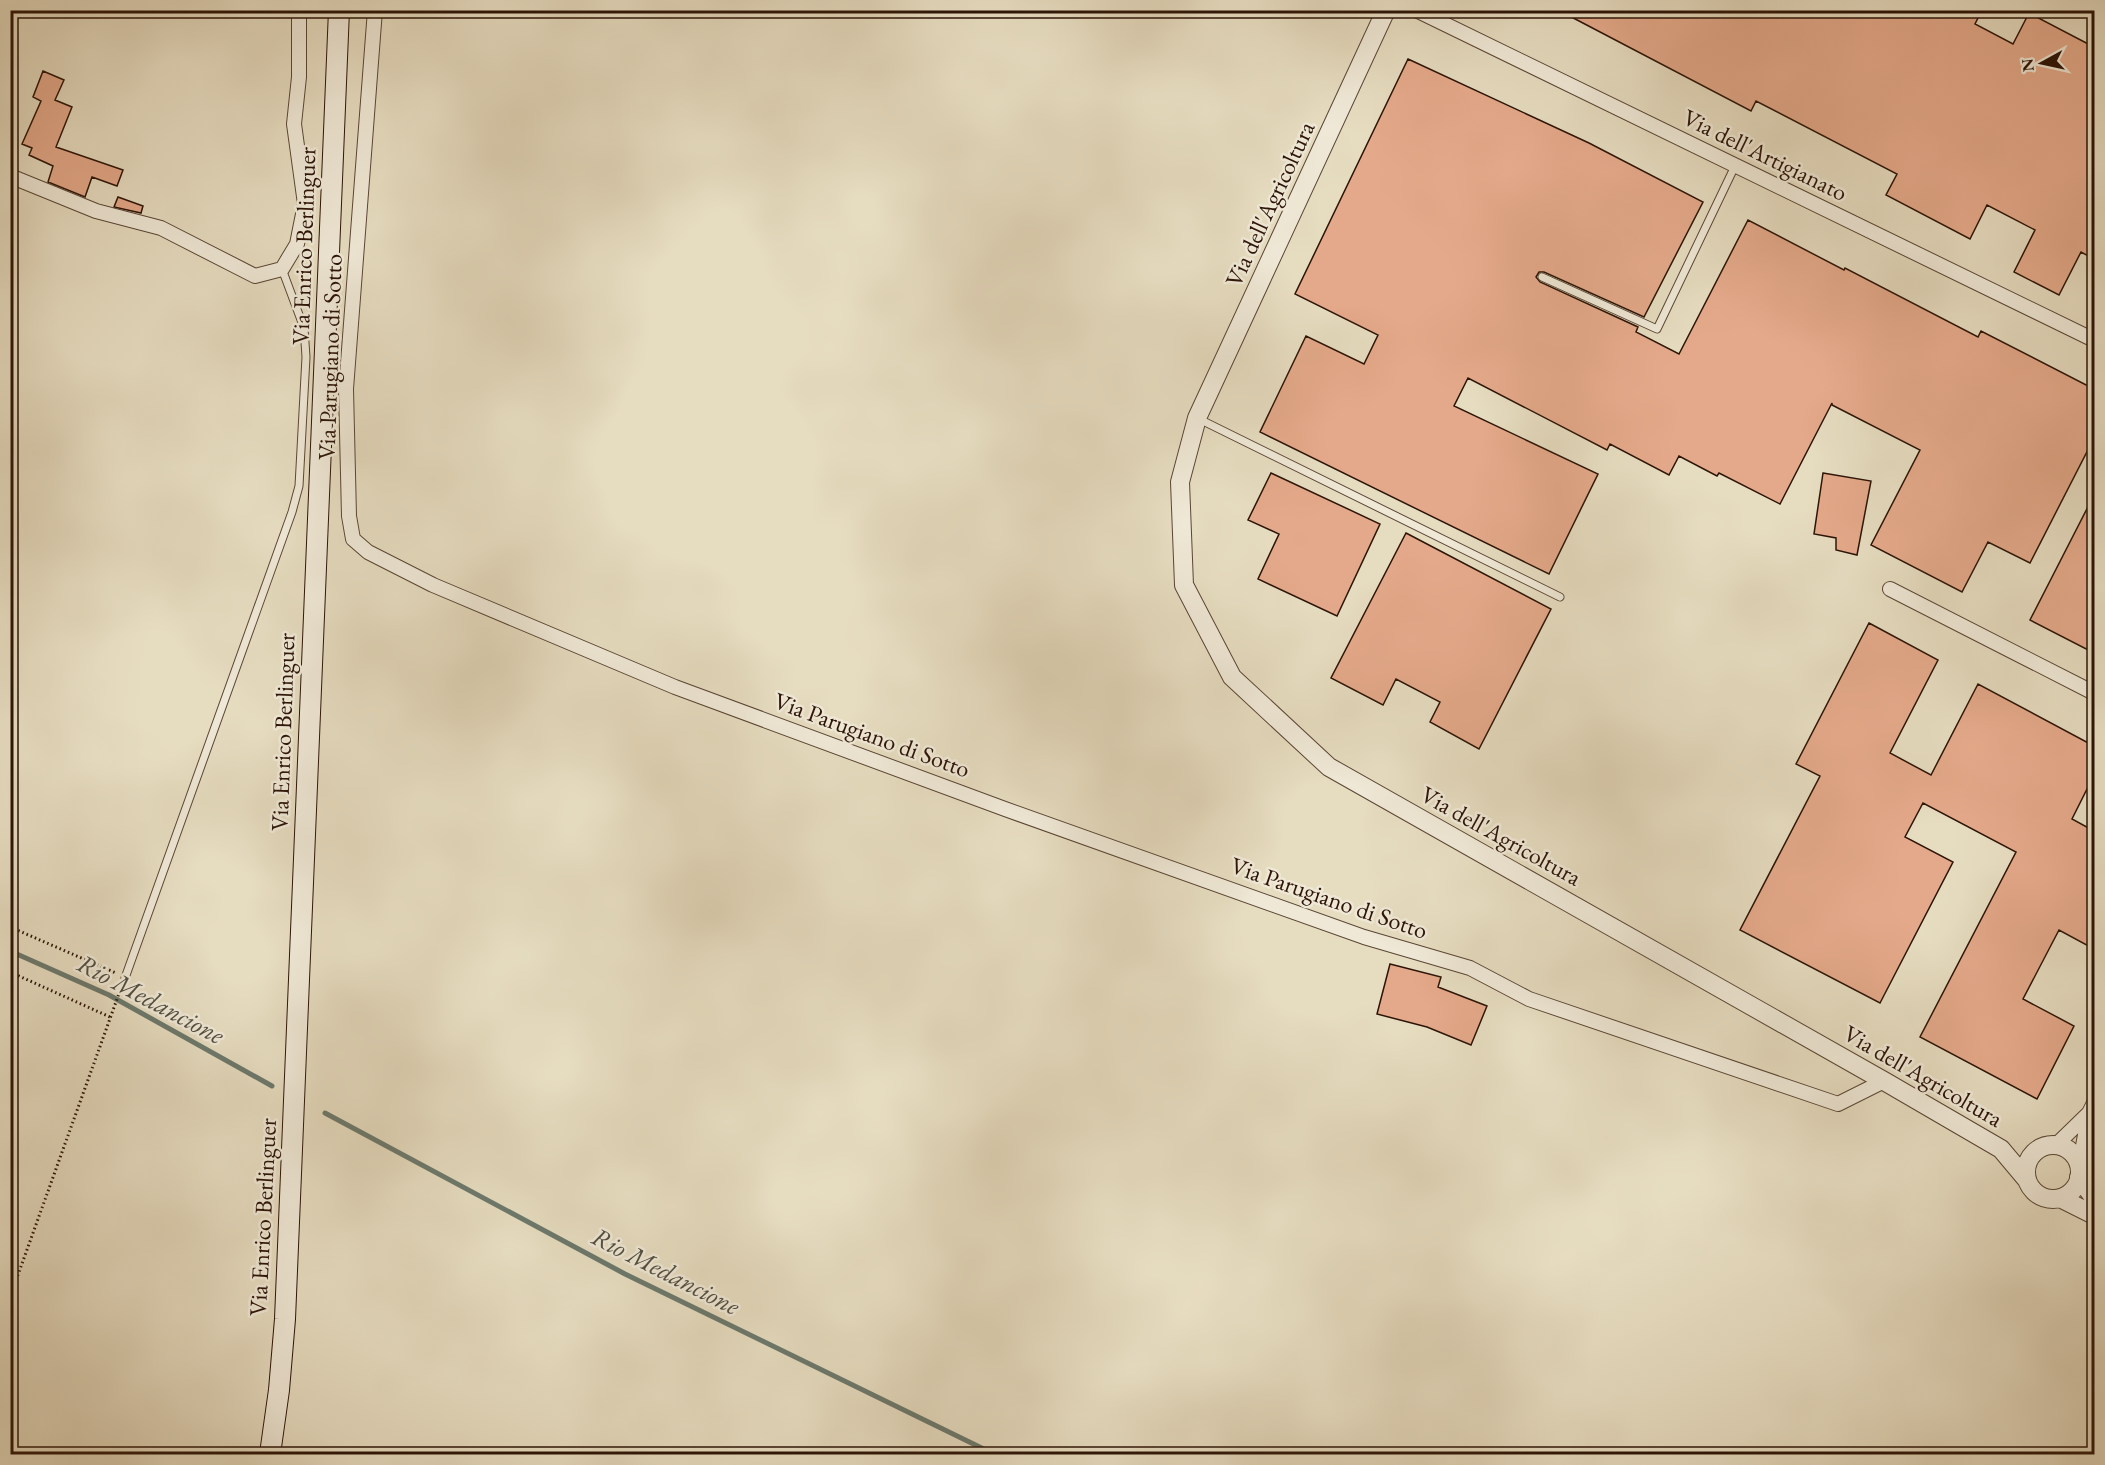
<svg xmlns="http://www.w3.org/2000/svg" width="2105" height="1465" viewBox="0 0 2105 1465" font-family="'EB Garamond',serif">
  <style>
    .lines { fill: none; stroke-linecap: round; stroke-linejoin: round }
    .stream { stroke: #6c796c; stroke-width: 5 }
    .building { fill: #e4a98a; stroke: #2c1407; stroke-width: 1.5 }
    .service-casing { stroke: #5a4635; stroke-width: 9 }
    .minor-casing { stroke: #5a4635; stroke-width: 16 }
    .tertiary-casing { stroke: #5a4635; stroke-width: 20 }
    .secondary-casing { stroke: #2c1407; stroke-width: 22 }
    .path { stroke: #2c1407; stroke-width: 3; stroke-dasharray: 1.5 3; stroke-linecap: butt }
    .service { stroke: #efe8d6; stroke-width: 7 }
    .minor { stroke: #efe8d6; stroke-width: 14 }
    .tertiary { stroke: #efe8d6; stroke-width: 18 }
    .secondary { stroke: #efe8d6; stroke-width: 20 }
    .labels { text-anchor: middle; stroke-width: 5; stroke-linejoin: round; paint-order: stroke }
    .street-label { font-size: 24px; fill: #2c1407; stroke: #efe8d6 }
    .water-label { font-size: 26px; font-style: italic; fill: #514f42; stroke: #efe8d6 }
  </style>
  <rect width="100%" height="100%" fill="#e6dcc0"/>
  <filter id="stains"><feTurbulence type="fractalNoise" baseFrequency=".00333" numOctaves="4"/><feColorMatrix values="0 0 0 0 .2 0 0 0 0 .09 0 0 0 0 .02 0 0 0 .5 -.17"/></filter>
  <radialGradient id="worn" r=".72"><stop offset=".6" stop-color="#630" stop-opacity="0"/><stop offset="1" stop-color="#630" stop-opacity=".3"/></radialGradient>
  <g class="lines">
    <!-- stream -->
    <path class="stream" d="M10 951 109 995 272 1086
      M325 1113 625 1274 994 1454"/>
  </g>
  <!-- building -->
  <path class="building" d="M1558 10H1982L1975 24 2013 44 2029 13 2094 47V259L2081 252 2059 295 2014 272 2035 230 1987 205 1970 239 1886 195 1897 174 1756 101 1751 111Z
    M1408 59 1589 143 1703 202 1644 317 1544 272H1539L1536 277 1540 282 1638 327 1636 332 1679 354 1748 220 1844 270 1845 268 1978 337 1981 331 2094 389V438L2030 563 1988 542 1962 592 1871 545 1920 450 1832 405V403L1780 504 1719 473 1717 476 1679 456 1669 475 1610 444 1607 450 1468 378 1454 406 1598 474 1549 574 1260 432 1306 336 1364 364 1378 335 1295 294Z
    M43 71 64 80 55 100 72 107 56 147 123 170 117 186 92 177 85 197 48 182 53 166 29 155 32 148 22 144 41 101 33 97Z
    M118 197 143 206 141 213 114 207Z
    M1271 473 1380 524 1337 616 1258 579 1279 534 1248 520Z
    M1823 473 1871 481 1857 555 1836 550V538L1814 534Z
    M2094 495V653L2030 620Z
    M1406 533 1551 609 1479 749 1430 722 1440 702 1396 679 1383 705 1331 678Z
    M1869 623 1938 660 1890 753 1931 775 1978 684 2094 746V775L2072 819 2094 831V949L2059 930 2023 999 2074 1026 2037 1099 1920 1037 2016 852 1923 803 1905 837 1953 862 1880 1003 1740 930 1820 776 1796 764Z
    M1390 964 1441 977 1438 987 1487 1006 1471 1045 1427 1027 1377 1014Z"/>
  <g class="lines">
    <!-- service casing -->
    <g class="service-casing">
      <path id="service" d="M1542 277 1657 329 1735 166
        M1199 419 1560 597
        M125 978 292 512 299 486 306 357 304 328 282 269"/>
    </g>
    <!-- minor casing -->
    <g class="minor-casing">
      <path id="minor" d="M375 10 346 389 349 516 353 539 368 552 433 585 675 687 1005 809 1364 937 1470 968 1529 999 1838 1104 1884 1081
        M1416 10 2094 340
        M10 176 96 211 161 228 255 276 282 269 297 244 305 204 294 124 299 77V10
        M1890 589 2094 693
        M2055 1146 2089 1113
        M2079 1168 2089 1113 2094 1103"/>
    </g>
    <!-- tertiary casing -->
    <g class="tertiary-casing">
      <path id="tertiary" d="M1386 10 1197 418 1180 482 1184 585 1232 677 1329 767 1884 1081 2001 1149 2027 1180
        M2026 1172a27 27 0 1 1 54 0a27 27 0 1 1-54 0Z
        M2079 1177 2094 1198
        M2060 1198 2094 1215"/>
    </g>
    <!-- secondary casing -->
    <g class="secondary-casing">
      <path id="secondary" d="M270 1454 279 1390 285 1319 339 10"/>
    </g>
    <!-- path -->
    <path class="path" d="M10 927 116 973
      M10 972 110 1017
      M10 1297 121 988"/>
    <!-- service -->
    <use href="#service" class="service"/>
    <!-- minor -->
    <use href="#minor" class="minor"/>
    <!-- tertiary -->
    <use href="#tertiary" class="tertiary"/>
    <!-- secondary -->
    <use href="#secondary" class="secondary"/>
  </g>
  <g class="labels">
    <!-- street labels -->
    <g class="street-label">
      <text transform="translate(1765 155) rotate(26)" y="8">Via dell'Artigianato</text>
      <text transform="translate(1270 204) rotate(-65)" y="8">Via dell'Agricoltura</text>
      <text transform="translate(304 246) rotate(-88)" y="8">Via Enrico Berlinguer</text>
      <text transform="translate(330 357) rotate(-88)" y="8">Via Parugiano di Sotto</text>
      <text transform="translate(283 732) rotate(-88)" y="8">Via Enrico Berlinguer</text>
      <text transform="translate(872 735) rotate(20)" y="8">Via Parugiano di Sotto</text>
      <text transform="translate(1501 836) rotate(29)" y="8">Via dell'Agricoltura</text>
      <text transform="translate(1329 898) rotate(19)" y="8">Via Parugiano di Sotto</text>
      <text transform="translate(1923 1076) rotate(30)" y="8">Via dell'Agricoltura</text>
      <text transform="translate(263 1217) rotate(-87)" y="8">Via Enrico Berlinguer</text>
    </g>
    <!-- water labels -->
    <g class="water-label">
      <text transform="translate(151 999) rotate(28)" y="9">Rio Medancione</text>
      <text transform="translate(666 1271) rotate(27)" y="9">Rio Medancione</text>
    </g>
  </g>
  <!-- margin -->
  <rect width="2105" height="1465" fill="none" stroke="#e6dcc0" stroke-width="36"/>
  <rect x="12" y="12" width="2081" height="1441" fill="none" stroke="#2c1407" stroke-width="3"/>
  <rect x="18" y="18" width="2069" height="1429" fill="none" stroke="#2c1407" stroke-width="1.5"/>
  <!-- north arrow -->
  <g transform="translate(2042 63) rotate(262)" stroke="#efe8d6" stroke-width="4.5" paint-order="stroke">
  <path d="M0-4.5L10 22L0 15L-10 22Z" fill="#2c1407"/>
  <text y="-9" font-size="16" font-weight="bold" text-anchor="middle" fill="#2c1407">N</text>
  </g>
  <rect width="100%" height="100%" filter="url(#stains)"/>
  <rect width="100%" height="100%" fill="url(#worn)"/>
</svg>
